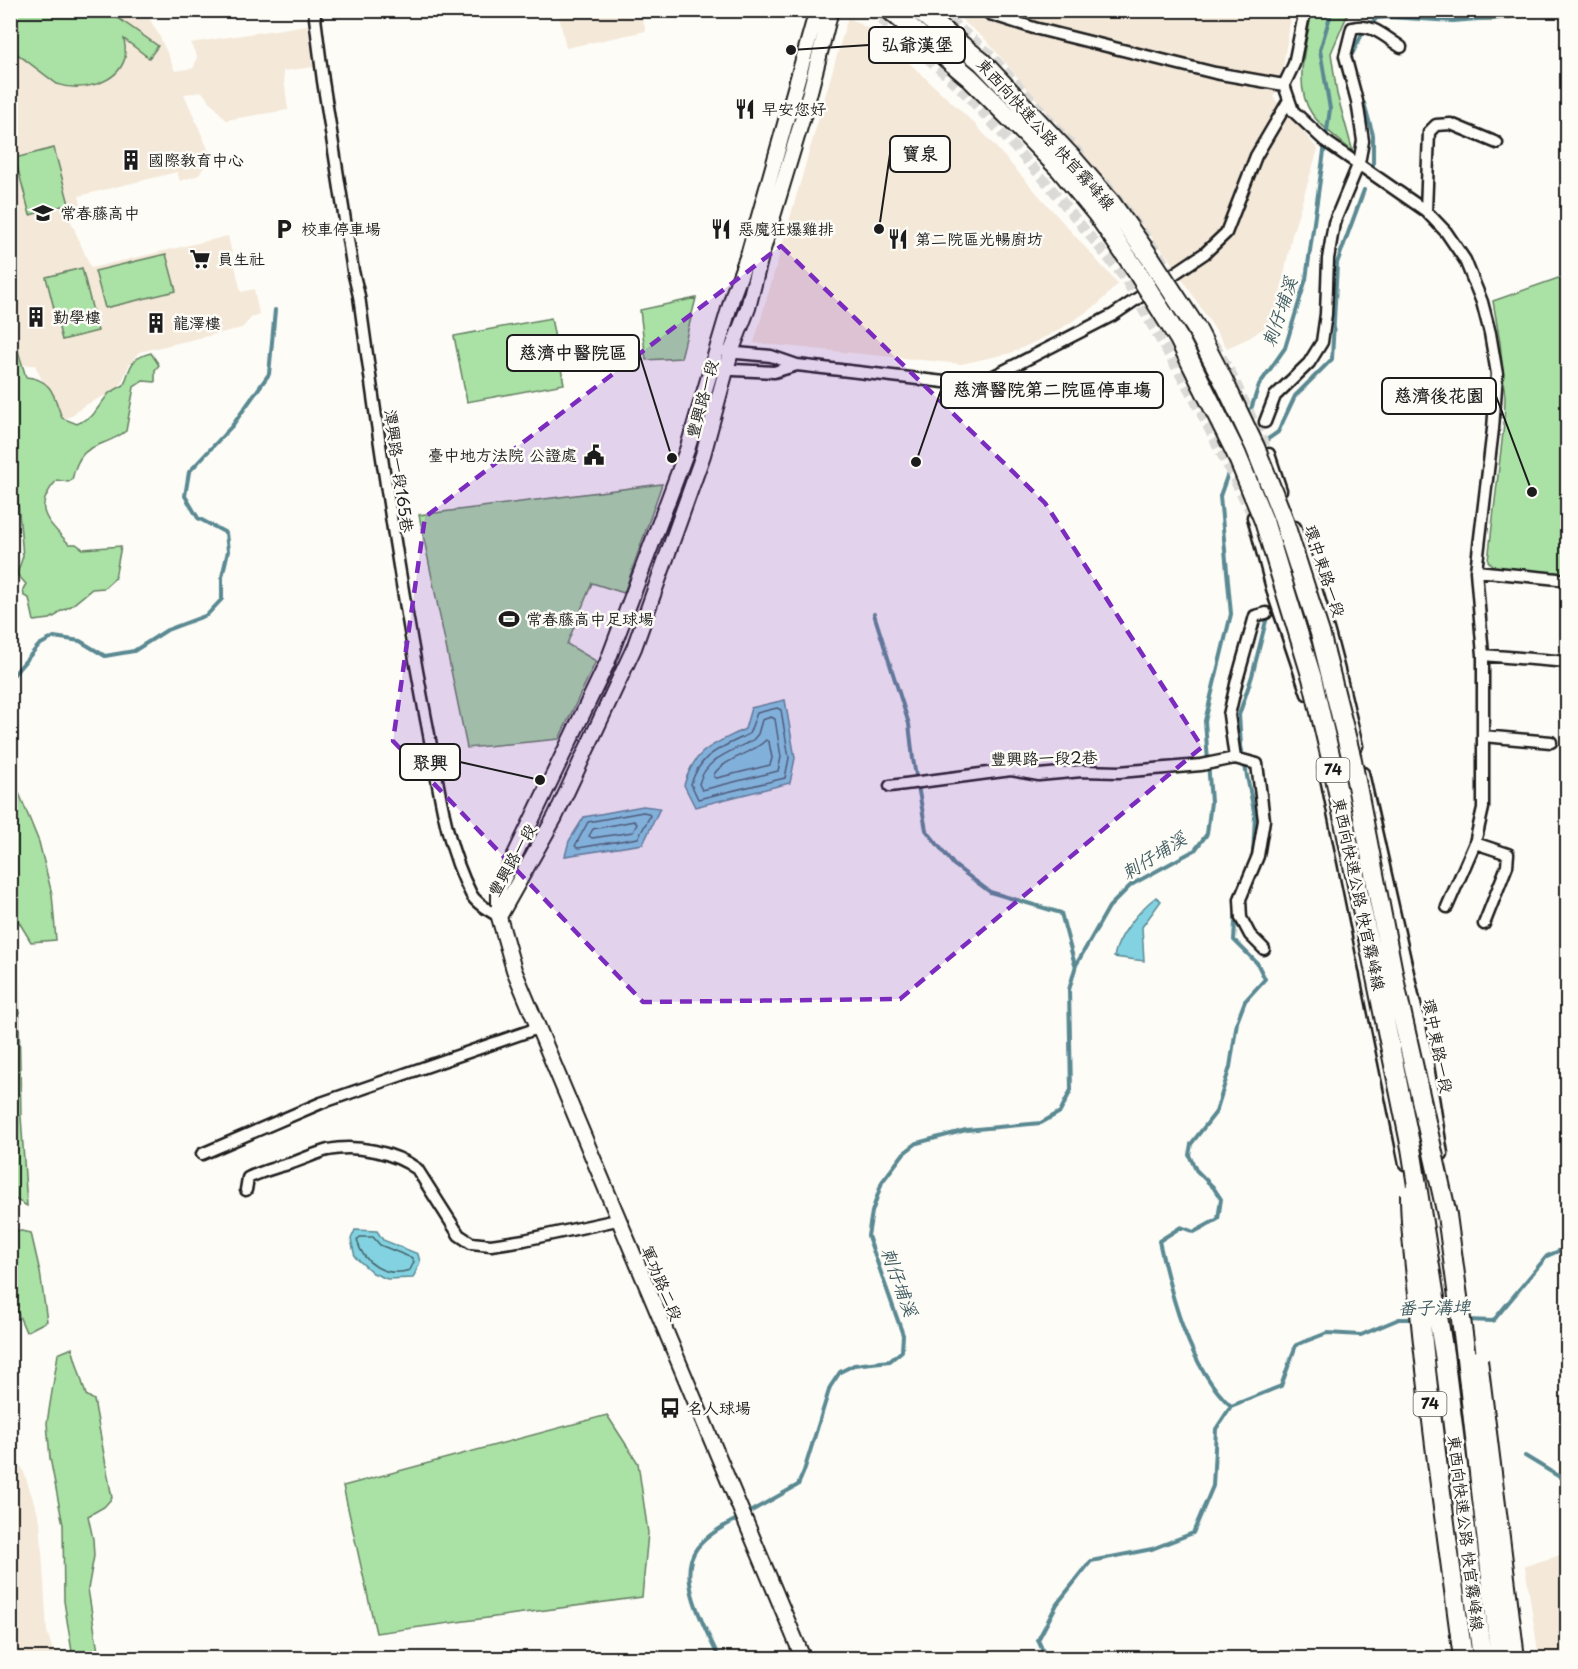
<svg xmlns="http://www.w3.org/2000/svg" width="1578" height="1669" viewBox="0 0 1578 1669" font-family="'Playpen Sans','LXGW WenKai TC',sans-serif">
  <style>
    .built { fill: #f4e8d8 }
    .green { fill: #aae1a5; stroke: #637e60; stroke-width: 1.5 }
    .water { fill: #83d2e1; stroke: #5a8992; stroke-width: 1.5 }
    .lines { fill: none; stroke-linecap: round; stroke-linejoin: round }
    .shore { stroke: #45656b; stroke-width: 1.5 }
    .stream { stroke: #5a8992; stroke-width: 4 }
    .street-tunnel { stroke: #dbdad6; stroke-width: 10; stroke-dasharray: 10 5; stroke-linecap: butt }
    .street-casing { stroke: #1c1c1c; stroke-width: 15 }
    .secondary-casing { stroke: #1c1c1c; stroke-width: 18 }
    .street { stroke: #fdfcf7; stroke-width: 10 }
    .secondary { stroke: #fdfcf7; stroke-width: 14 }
    .highway-bridge-casing { stroke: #1c1c1c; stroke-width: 22; stroke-linecap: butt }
    .highway-bridge { stroke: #fdfcf7; stroke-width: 18 }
    .marked { fill: #7b2cbf; fill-opacity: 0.2; stroke: #7b2cbf; stroke-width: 4.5; stroke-dasharray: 12 8; stroke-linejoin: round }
    .labels { text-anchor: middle; stroke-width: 5; stroke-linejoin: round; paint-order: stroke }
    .shield { fill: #fdfcf7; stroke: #605f5e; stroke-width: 1.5 }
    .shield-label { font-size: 15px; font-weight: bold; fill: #1c1c1c }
    .poi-label { font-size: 16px; fill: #1c1c1c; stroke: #fdfcf7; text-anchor: start }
    .street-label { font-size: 16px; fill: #1c1c1c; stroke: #fdfcf7 }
    .water-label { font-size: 18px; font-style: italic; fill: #405c61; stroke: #fdfcf7 }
    .leader { fill: none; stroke: #1c1c1c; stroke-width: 2 }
    .callout-dot { fill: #1c1c1c; stroke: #fdfcf7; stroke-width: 2 }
    .callout { fill: #fdfcf7; stroke: #1c1c1c; stroke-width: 2 }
    .callout-label { font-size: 18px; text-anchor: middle; font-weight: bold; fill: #1c1c1c }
  </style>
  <rect width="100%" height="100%" fill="#fdfcf7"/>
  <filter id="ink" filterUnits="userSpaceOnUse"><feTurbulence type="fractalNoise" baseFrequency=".0167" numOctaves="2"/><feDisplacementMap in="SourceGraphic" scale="12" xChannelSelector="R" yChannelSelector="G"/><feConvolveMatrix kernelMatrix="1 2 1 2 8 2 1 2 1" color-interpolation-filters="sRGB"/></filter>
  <g filter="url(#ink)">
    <!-- built -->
    <path class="built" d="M11 11H145L160 37 175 71 194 68 197 56 190 43 307 25 314 67 283 71 288 110 226 120 202 92 184 94 211 156 199 175 180 181 177 172 79 196 82 209 69 217 91 268 228 236 241 292 254 289 259 314 252 317 242 328 139 352 129 365 119 389 83 406 72 416 60 419 35 365H16L11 348 10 116 13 110Z
      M558 11H640L646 31 566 48Z
      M951 11H1292L1280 85 1273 97 1318 149 1292 235 1275 320 1251 337 1227 348 1168 257 1118 196 986 40Z
      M848 17 879 35 976 125 1118 284 1097 305 1056 332 1011 353 961 364 754 343Z
      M22 1467 40 1520 47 1631 55 1658H11V1470Z
      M1567 1553V1658H1539L1525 1566Z"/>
    <!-- green -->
    <path class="green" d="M1567 10V16C1539 12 1519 19 1492 20 1467 21 1443 16 1418 11Z
      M10 11H108L158 46 149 58 124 39C125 45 126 52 125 58 117 85 79 92 57 84L11 49Z
      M1312 11H1349L1331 53 1337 94 1353 152C1340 140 1322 128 1312 114 1292 85 1307 42 1312 11Z
      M54 148 69 204 30 215 15 158Z
      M166 254 176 291 105 308 95 271Z
      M82 268 98 331 62 340 46 277Z
      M1567 275V574L1495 568 1488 561 1504 424 1505 398 1500 342 1493 301Z
      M696 298 681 358 646 360 640 310Z
      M551 318 564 384 467 402 454 336Z
      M10 335 14 349 18 351 26 377C53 379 54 397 62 418L77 424 92 416 109 393 124 385C131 366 130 358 151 353L159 365 155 370V382L143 381 134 387 126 431C100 451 81 438 72 480L68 482 57 480C31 509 47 520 69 544H76L83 549 121 546 115 578 104 588 92 589 71 606 59 612 57 615 50 619 34 621 29 598 24 596 23 589 26 584 17 574 23 556 16 480 11 471Z
      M662 484 624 593 592 583 567 644 596 661 559 739 467 748 419 515Z
      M11 788 19 793 39 842 52 894 56 940 31 942 11 909Z
      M11 962 18 967 21 1116 27 1206 11 1197Z
      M11 1229 31 1233 40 1272 47 1321 26 1332 11 1297Z
      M72 1348 86 1395 94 1400 112 1498 104 1507 88 1516 93 1539 94 1556 88 1589 99 1658H73L64 1601 63 1525 50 1458 47 1423 58 1354Z
      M607 1415 638 1463 648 1533 642 1597 376 1633 343 1486Z"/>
    <!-- water -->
    <path class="water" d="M785 700 795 758 790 783 695 807 684 785C695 748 713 745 745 729L751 708Z
      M643 806 660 808 643 844 565 856 569 841 584 817Z
      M1156 897 1161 901 1142 927 1144 961 1114 957C1117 937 1140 909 1156 897Z
      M355 1230 377 1231 383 1240 418 1254 420 1262 413 1278 387 1279 373 1273 355 1257 351 1239Z"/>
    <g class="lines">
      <!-- shore -->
      <path class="shore" d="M777 708 781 710 789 758 785 778 698 799 691 784C701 752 722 748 749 734L757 713Z
        M771 717 775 719 781 757 778 771 702 790 699 784C706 757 732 752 753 740L758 734 762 720Z
        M766 740 769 742 772 758 770 765 717 778 714 777V774C727 757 751 755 766 740Z
        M643 812 648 813 650 816 638 838 578 848 575 846 588 822Z
        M634 821 637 824 633 832 592 838 589 836 593 829Z
        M360 1237H373L380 1245 412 1258 414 1262 410 1270C386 1278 363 1264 357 1240Z"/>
      <!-- stream -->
      <path class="stream" d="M1368 26 1377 18 1389 17 1453 21 1503 17 1531 10
        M1352 54 1362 34
        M1364 103 1373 135V170
        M1248 418 1259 385 1285 348 1306 279 1330 109 1320 50 1332 10
        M1261 444 1278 432 1295 396 1332 359 1337 263 1364 190
        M874 614 909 724 913 759 926 830 954 865 990 892 1061 913 1075 965
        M10 679 39 645 54 637 80 641 105 656 134 651 167 630 207 615 222 599V577L228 551 226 533 198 518 185 496 189 472 232 426 269 374 275 310
        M1253 855 1255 816 1241 746 1239 715 1252 676 1268 613
        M1466 1320 1493 1321 1547 1256 1568 1247
        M1231 1406C1189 1368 1171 1295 1159 1241L1181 1227 1194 1232 1218 1219 1221 1199 1213 1187 1196 1170 1189 1155 1191 1144 1216 1112 1230 1067 1237 1022 1245 1001 1265 979 1257 963 1234 940 1236 907
        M1525 1456 1568 1482
        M746 1514 798 1485 804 1471 830 1387 840 1372 854 1365 890 1361 902 1351 903 1335 868 1236 872 1212 882 1182 904 1153 917 1143 966 1130 1041 1123 1060 1112 1071 1090 1069 990 1076 965 1109 907 1131 885 1195 850 1207 834 1211 802 1205 721 1231 614 1220 496 1232 462
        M719 1658C706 1629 675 1577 697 1548 708 1534 724 1526 739 1518
        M1046 1658 1038 1640 1057 1604 1091 1561 1152 1549 1193 1533 1213 1486 1216 1429 1231 1406 1281 1386 1296 1345 1327 1333 1361 1335 1399 1319H1416"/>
      <!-- street-tunnel -->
      <path class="street-tunnel" d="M869 10 915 47 961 89 1047 183 1125 279 1192 395 1253 517
        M938 10 988 52 1083 157
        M1105 182 1159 254 1176 282
        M1214 344 1231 373 1269 454"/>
      <!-- street casing -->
      <g class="street-casing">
        <path id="street" d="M314 10 323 81 353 271 359 296C378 437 399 578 426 719 438 778 443 840 471 894 476 904 491 911 499 917
          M985 10 990 14 1034 28 1215 73 1284 85
          M1305 10 1294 64 1284 85 1293 111 1325 141 1426 211 1446 232 1465 260 1482 302 1490 333 1497 374 1493 429 1476 571 1483 655V808L1475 843 1447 907
          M1426 211 1429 132 1436 125 1451 124 1497 143
          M726 352 771 356 797 365 944 382 990 378 1113 315 1205 253 1226 233 1256 156 1289 100
          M712 369 774 372 797 365
          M1265 422 1275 396 1309 363 1322 342 1326 314 1328 259 1334 223 1359 163 1363 141 1357 101 1345 56 1352 28C1371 22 1385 37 1401 47
          M1269 454 1281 490
          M1253 517 1274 596 1307 694
          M1295 527C1322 599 1340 671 1357 746
          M1476 571 1568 580
          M1483 655 1568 662
          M1483 736 1551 742
          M1235 758 1229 715 1237 680 1255 616 1266 613
          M1324 768 1405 1164
          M1363 773 1426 1053 1442 1154
          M890 786 1011 770 1039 775 1082 771 1119 772 1201 765 1235 758 1257 764 1264 820 1258 856 1240 899 1241 918 1250 935 1264 949
          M1475 843 1508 854 1507 866 1484 924
          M202 1154 321 1103 538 1028
          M246 1190 248 1178C262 1171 277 1167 292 1163 304 1159 316 1153 328 1150 356 1144 394 1152 417 1169L459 1235 471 1243 491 1245 524 1240 617 1220"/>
      </g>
      <!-- secondary casing -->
      <g class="secondary-casing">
        <path id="secondary" d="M500 915 555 817 634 648 703 455 731 352 748 308 761 256 806 107 831 10
          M803 1658 514 970 499 917V888L607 663 687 450 734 292 749 252 817 10"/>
      </g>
      <!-- street -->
      <use href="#street" class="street"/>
      <!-- secondary -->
      <use href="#secondary" class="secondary"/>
      <!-- highway-bridge casing -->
      <g class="highway-bridge-casing">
        <path id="highway-bridge" d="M890 10 970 78 1015 123 1060 169 1097 214 1136 270 1179 339 1236 453 1264 521 1312 678 1332 763 1411 1148 1444 1354 1482 1658
          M918 10 982 62 1072 158 1111 203 1151 259 1196 328 1224 382 1255 447 1282 515 1320 633 1352 760 1396 988 1447 1215 1465 1349 1500 1658
          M1410 1194C1410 1234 1416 1273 1420 1313 1431 1428 1448 1543 1463 1658
          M1478 1360 1515 1658"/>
      </g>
      <!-- highway-bridge -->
      <use href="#highway-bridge" class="highway-bridge"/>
    </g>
  </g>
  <!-- marked area -->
  <path class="marked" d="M781 246 1045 503 1202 747 900 999 643 1002 393 741 425 517Z"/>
  <!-- icons -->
  <defs>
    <g id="restaurant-bare" transform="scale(1.62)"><path d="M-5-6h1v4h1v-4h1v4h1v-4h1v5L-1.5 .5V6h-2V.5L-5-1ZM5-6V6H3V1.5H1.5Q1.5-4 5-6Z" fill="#1c1c1c" stroke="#fdfcf7" stroke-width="2.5" paint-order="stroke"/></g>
    <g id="building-bare" transform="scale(1.62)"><path d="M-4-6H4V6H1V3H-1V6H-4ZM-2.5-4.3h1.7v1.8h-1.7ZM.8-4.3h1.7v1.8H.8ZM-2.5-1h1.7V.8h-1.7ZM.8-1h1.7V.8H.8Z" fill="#1c1c1c" stroke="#fdfcf7" stroke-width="2.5" paint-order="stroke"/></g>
    <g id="school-bare" transform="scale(1.62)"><path d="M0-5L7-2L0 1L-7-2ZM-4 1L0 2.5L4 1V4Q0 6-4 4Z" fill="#1c1c1c" stroke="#fdfcf7" stroke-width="2.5" paint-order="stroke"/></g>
    <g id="parking-bare" transform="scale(1.62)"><path d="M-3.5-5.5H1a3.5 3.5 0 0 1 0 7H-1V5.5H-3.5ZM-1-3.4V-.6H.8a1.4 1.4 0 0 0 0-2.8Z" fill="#1c1c1c" stroke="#fdfcf7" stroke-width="2.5" paint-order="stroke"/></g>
    <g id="supermarket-bare" transform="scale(1.62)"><path d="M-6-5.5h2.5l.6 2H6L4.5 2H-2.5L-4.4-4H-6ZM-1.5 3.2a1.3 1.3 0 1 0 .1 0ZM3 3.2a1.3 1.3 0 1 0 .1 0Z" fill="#1c1c1c" stroke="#fdfcf7" stroke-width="2.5" paint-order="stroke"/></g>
    <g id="civic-bare" transform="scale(1.62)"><path d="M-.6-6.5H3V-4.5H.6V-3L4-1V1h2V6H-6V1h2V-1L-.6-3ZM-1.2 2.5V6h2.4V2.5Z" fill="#1c1c1c" stroke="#fdfcf7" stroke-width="2.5" paint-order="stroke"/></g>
    <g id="stadium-bare" transform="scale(1.62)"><path d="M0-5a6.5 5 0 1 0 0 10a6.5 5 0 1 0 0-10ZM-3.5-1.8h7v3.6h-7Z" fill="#1c1c1c" stroke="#fdfcf7" stroke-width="2.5" paint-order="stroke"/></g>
    <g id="bus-bare" transform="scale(1.62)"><path d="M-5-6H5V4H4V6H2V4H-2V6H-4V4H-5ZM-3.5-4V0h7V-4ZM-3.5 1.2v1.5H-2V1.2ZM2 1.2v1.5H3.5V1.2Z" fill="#1c1c1c" stroke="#fdfcf7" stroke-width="2.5" paint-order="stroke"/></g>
  </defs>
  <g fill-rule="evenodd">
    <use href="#restaurant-bare" x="745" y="109"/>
    <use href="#building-bare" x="131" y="160"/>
    <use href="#school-bare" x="43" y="213"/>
    <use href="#parking-bare" x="284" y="229"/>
    <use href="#restaurant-bare" x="721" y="229"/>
    <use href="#restaurant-bare" x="898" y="239"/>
    <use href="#supermarket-bare" x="200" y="259"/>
    <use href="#building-bare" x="36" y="317"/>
    <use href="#building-bare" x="156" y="323"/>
    <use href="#civic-bare" x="594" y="455"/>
    <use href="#stadium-bare" x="509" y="619"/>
    <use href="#bus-bare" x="670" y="1408"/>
  </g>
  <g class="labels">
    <!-- shield labels -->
    <g class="shield">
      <rect x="1316.5" y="758" width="33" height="24" rx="4.5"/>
      <rect x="1413.5" y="1392" width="33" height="24" rx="4.5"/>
    </g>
    <g class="shield-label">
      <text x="1333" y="775">74</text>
      <text x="1430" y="1409">74</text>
    </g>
    <!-- poi labels -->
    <g class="poi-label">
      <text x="762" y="115">早安您好</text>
      <text x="148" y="166">國際教育中心</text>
      <text x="60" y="219">常春藤高中</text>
      <text x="301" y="235">校車停車場</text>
      <text x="738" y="235">惡魔狂爆雞排</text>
      <text x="915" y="245">第二院區光暢廚坊</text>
      <text x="217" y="265">員生社</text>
      <text x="53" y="323">勤學樓</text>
      <text x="173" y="329">龍澤樓</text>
      <text x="577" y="461" text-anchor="end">臺中地方法院 公證處</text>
      <text x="526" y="625">常春藤高中足球場</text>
      <text x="687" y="1414">名人球場</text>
    </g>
    <!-- street labels -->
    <g class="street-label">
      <text transform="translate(1046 134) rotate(48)" y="6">東西向快速公路 快官霧峰線</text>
      <text transform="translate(702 399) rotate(-75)" y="6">豐興路一段</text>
      <text transform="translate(399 471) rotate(82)" y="6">潭興路一段165巷</text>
      <text transform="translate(1325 571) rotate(72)" y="6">環中東路一段</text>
      <text transform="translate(1044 758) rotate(-1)" y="6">豐興路一段2巷</text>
      <text transform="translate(512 860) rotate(-61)" y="6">豐興路一段</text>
      <text transform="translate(1359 894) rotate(78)" y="6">東西向快速公路 快官霧峰線</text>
      <text transform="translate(1438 1046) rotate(79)" y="6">環中東路一段</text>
      <text transform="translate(662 1283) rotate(67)" y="6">軍功路二段</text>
      <text transform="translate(1466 1533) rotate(83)" y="6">東西向快速公路 快官霧峰線</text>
    </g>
    <!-- water labels -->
    <g class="water-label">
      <text transform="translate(1280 312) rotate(-71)" y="6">刺仔埔溪</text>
      <text transform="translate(1154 856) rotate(-32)" y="6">刺仔埔溪</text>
      <text transform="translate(899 1282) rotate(70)" y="6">刺仔埔溪</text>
      <text transform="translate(1434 1308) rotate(-1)" y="6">番子溝埤</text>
    </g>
  </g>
  <!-- callouts -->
  <path class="leader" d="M791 50L869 45M879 229L890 154M672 458L639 353M916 462L941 390M1532 492L1496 396M540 780L460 762"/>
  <g class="callout-dot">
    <circle cx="791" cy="50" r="6"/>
    <circle cx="879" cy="229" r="6"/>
    <circle cx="672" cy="458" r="6"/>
    <circle cx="916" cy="462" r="6"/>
    <circle cx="1532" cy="492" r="6"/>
    <circle cx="540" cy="780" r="6"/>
  </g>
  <g class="callout">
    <rect x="869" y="27" width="96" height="36" rx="6"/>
    <rect x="890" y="136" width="60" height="36" rx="6"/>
    <rect x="507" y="335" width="132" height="36" rx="6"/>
    <rect x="941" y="372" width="222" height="36" rx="6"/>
    <rect x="1382" y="378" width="114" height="36" rx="6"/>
    <rect x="400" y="744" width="60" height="36" rx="6"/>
  </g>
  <g class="callout-label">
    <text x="917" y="51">弘爺漢堡</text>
    <text x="920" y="160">寶泉</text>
    <text x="573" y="359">慈濟中醫院區</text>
    <text x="1052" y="396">慈濟醫院第二院區停車塲</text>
    <text x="1439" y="402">慈濟後花園</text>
    <text x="430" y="769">聚興</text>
  </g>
  <!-- margin -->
  <rect width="1578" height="1669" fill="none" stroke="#fdfcf7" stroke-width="36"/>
  <rect x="18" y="18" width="1542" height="1633" fill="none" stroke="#1c1c1c" stroke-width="2" filter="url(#ink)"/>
</svg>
